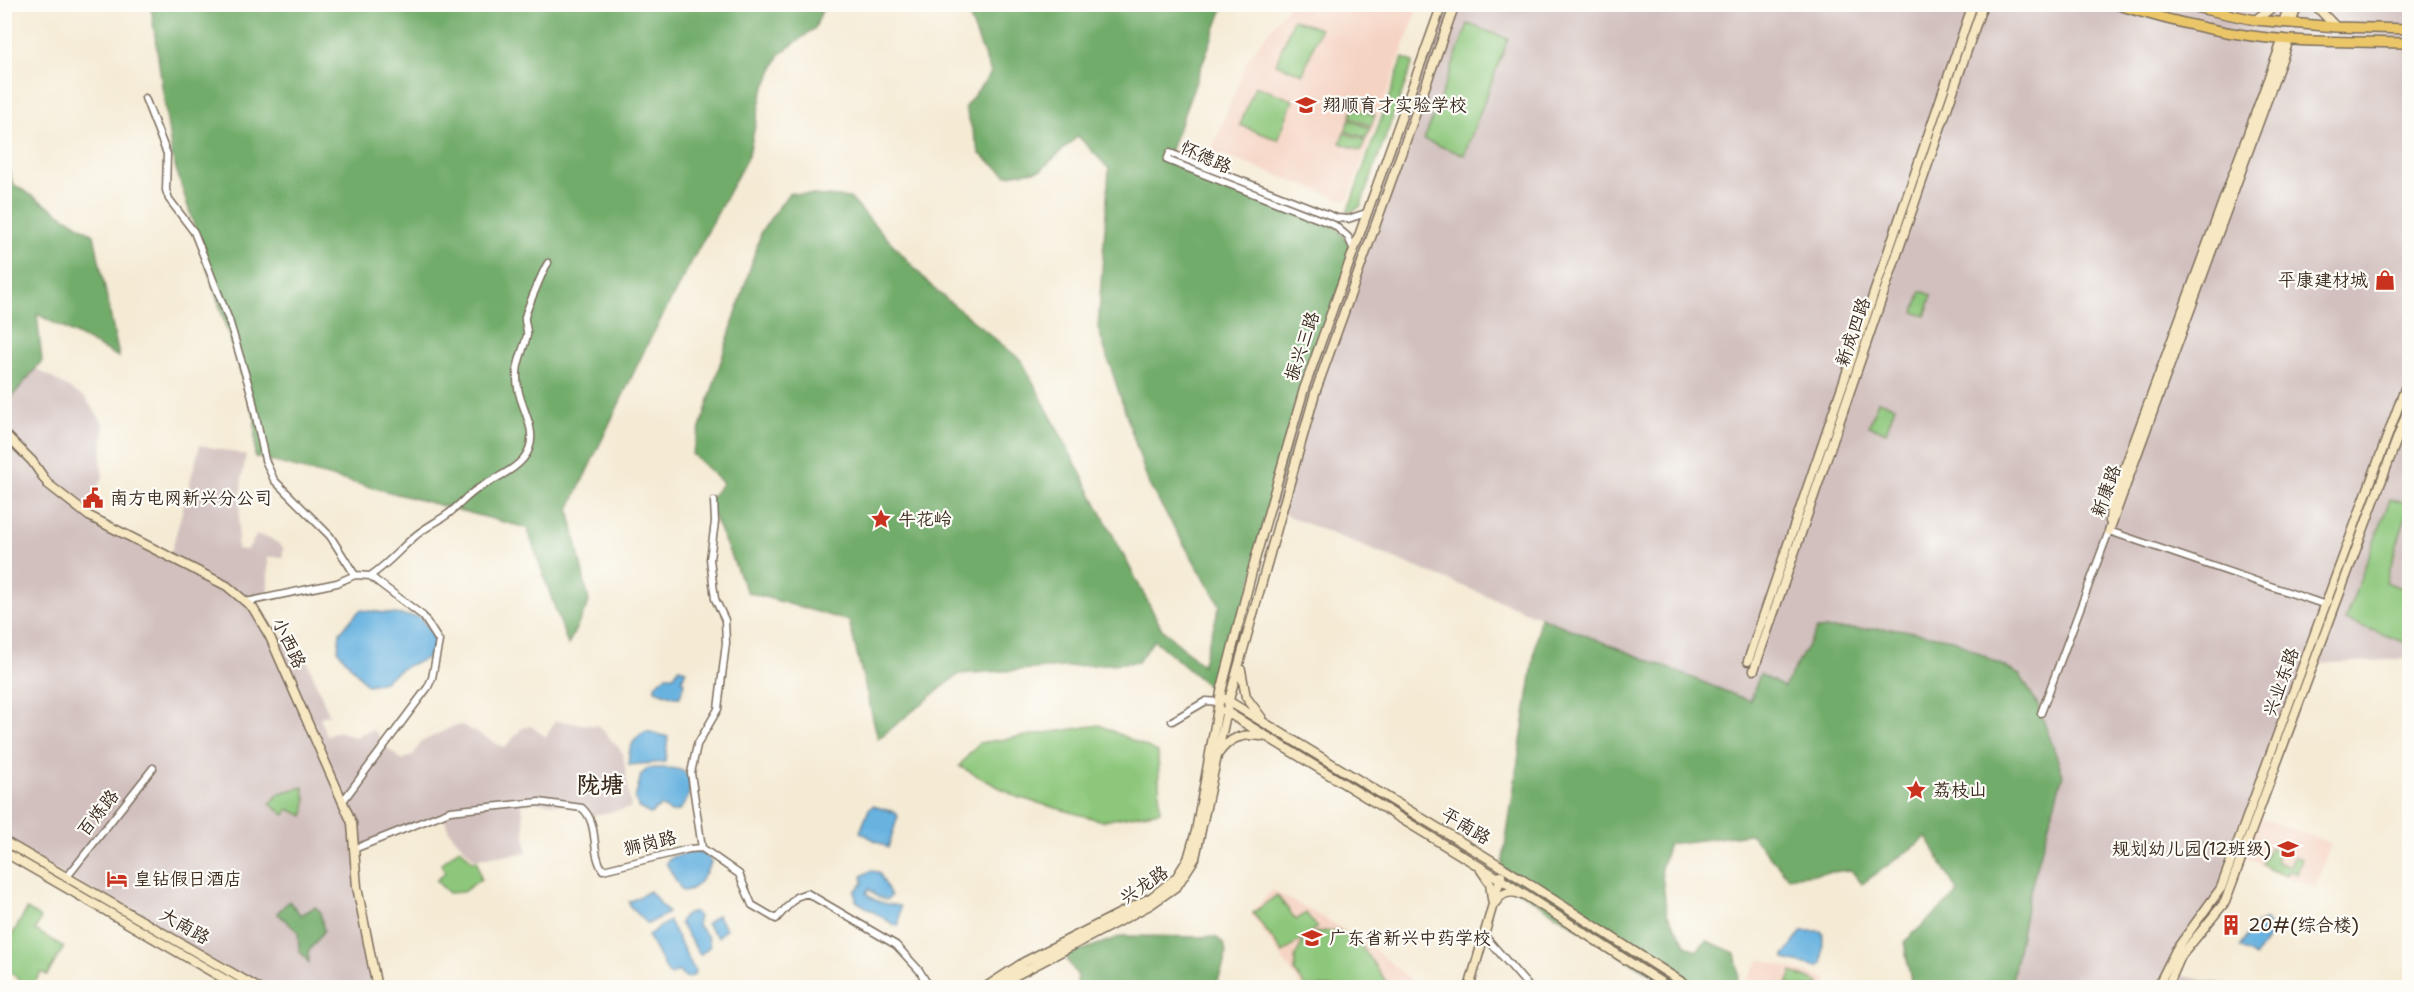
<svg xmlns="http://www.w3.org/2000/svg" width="2414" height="992" viewBox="0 0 2414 992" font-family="'Shantell Sans','LXGW WenKai TC',sans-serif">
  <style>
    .built { fill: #f5d3c2 }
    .industrial { fill: #d1c0bd }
    .green { fill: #8dc77b; stroke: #64784c; stroke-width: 1.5 }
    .forest { fill: #72ac6b; stroke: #566b44; stroke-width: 1.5 }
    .water { fill: #67b2e0; stroke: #516e7f; stroke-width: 1.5 }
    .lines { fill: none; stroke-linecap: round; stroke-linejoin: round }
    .street-casing { stroke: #7c6e5e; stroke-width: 9 }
    .secondary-casing { stroke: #7c6e5e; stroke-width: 11 }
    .primary-casing { stroke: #7c6e5e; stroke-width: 12 }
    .street { stroke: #fff; stroke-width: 6 }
    .secondary { stroke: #f7e8c3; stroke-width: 8 }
    .primary { stroke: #ebc669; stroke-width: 9 }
    .labels { text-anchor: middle; stroke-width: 4.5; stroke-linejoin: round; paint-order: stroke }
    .poi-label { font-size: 18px; fill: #3b2a1e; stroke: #fdfcf7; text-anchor: start }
    .street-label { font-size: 18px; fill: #3b2a1e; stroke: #fdfcf7 }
    .district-label { font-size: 24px; font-weight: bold; fill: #3b2a1e; stroke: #fdfcf7 }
  </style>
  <rect width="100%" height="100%" fill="#fdfcf7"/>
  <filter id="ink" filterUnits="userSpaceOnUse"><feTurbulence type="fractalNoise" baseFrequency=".0167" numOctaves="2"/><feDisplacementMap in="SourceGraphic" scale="12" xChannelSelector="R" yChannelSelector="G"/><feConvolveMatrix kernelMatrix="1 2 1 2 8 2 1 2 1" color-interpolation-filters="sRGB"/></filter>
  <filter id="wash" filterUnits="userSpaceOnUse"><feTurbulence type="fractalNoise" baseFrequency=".008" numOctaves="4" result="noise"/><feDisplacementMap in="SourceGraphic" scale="24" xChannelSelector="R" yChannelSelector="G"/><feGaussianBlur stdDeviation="1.35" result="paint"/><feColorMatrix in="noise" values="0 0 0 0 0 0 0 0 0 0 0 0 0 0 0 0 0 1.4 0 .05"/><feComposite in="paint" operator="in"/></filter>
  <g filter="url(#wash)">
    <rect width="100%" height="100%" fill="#f5ebd5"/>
    <!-- built -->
    <path class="built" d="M1289 5H1419L1349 197 1344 200 1212 151 1247 60Z
      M2258 817 2331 843 2315 888 2273 873 2244 855Z
      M1272 890 1331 922 1380 954 1419 987H1302L1251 914Z
      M1760 959 1826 979 1828 987 1742 988Z"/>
    <!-- industrial -->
    <path class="industrial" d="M1443 5H2409V659L2314 664 2225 902 2178 962 2181 976 2228 984 2229 987H2012L2028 898 2063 774 1750 701 1290 517 1270 507 1302 400Z
      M34 367 85 398 104 424 101 463 103 477 82 512 170 556 200 445 246 455 242 477 237 549 247 550 257 535 270 538 283 547V557H268V595L249 600 270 637H297V656H305L329 714 320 718 327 736 339 731 356 738 362 733 374 730 387 748 402 760 414 754 421 742 454 726 462 725 505 748 522 728 531 726 546 737 555 721 599 726 623 753 631 808 589 816 582 808 539 802 522 804 527 853 474 859 449 831 443 815 354 849 377 987H258L5 841V433L27 455 5 426 6 421 5 405Z"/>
    <!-- green -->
    <path class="green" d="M1293 19 1320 29 1303 74 1276 64Z
      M1468 24 1508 39 1464 155 1424 140Z
      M1403 58 1413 62 1360 207 1347 213Z
      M1255 86 1293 100 1278 140 1240 125Z
      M1354 108 1375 115 1371 126 1350 118Z
      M1349 120 1370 128 1366 138 1345 131Z
      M1344 133 1365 140 1361 151 1340 143Z
      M1921 291 1932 295 1925 316 1914 312Z
      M1878 401 1895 406 1886 432 1869 426Z
      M2390 499 2409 505 2386 582 2409 591V644L2345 620Z
      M1099 725 1158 752 1160 811 1102 821 1017 797 959 766 979 743Z
      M303 787 306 800 304 816 288 809 285 815 270 804 280 793Z
      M2270 847 2279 851 2276 861 2290 866 2294 856 2302 859 2297 874 2289 871 2287 876 2271 870 2262 864Z
      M460 848 472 861H477L481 879 463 892 449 893 436 881 445 872 441 864Z
      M1277 895 1296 920 1306 913 1317 927 1283 953 1253 913Z
      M27 909 41 918 35 930 64 947 47 975 41 972 32 987H27L5 967V947Z
      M1338 930 1362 947 1390 987H1306L1295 972V957L1304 939 1317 932Z
      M1792 972 1819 983 1818 987H1796L1787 984Z"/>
    <!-- forest -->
    <path class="forest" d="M154 4 824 5 815 28 780 54 762 93 749 154 646 347 569 509 589 602 568 645 527 528 255 457V418L172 156 151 7Z
      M961 5H1224L1167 160 1334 225 1353 248 1302 400 1220 696 1154 640 1138 662 959 674 878 739 849 621 747 592 707 502 723 483 692 454 762 230 789 193 850 198 933 288 1022 361 1162 629 1202 665 1220 605 1149 485 1098 328 1109 169 1078 136 1041 170 1007 175 980 154 965 107 991 73 966 8Z
      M4 156 13 184 94 235 119 357 37 314 42 361 5 405Z
      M1540 617 1750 701 1760 674 1784 687 1817 629H1898L1952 639 2020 675 2037 703 2063 774 2028 898 2011 987H1912L1904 942 1958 893 1927 837 1862 884 1851 870 1788 877 1750 834 1669 844 1661 868 1667 914 1686 945 1696 951 1707 941 1735 953 1739 975 1735 987H1670L1500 879Z
      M289 901 301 915 315 907 320 911 324 931 308 952 309 963 299 950 298 932 277 913Z
      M1122 936 1215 937C1236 947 1221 971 1215 987H1076L1078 976 1067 960 1068 955Z"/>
    <!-- water -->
    <path class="water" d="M360 610 419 617 436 636C430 668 422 656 401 669 385 679 388 682 367 685L338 651 340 632Z
      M679 668 686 670 682 680 684 683 680 697H674L655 690V685L666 676H674Z
      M647 731 668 737 665 762 629 765C627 750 633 737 647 731Z
      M648 768C665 769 689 763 690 785 690 796 686 802 679 811L671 812 661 806 650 814 639 808 635 799 641 775Z
      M873 806 895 812 898 816 888 848 860 832 869 809Z
      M697 851 709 858 711 863C704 875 698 891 682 891L666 863 672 857Z
      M870 871 879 872 891 896 887 900 876 896 869 889 866 893C875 903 888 904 900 906L899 925 896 926 856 901 855 891 863 883 862 876Z
      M650 891 668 913 648 924 630 906 629 902Z
      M691 912H695L699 917 697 924 708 937 710 946 700 955 680 923 682 918Z
      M717 915 726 929 718 937 706 924Z
      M2266 920 2272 932 2255 957 2240 947 2253 926Z
      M669 921 695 971 694 975 689 978 683 976 678 971 672 975 668 973 650 940 648 935Z
      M1802 931H1821L1823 934 1822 963 1818 967 1784 959V956Z"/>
  </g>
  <g filter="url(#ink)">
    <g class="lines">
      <!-- street casing -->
      <g class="street-casing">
        <path id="street" d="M145 98 167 154 166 190 169 199 194 232 229 320 251 393 265 460 274 480 330 536 355 575
          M1353 248 1348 237 1334 225 1167 160 1170 153 1337 218 1348 219 1366 213
          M370 576C387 565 399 550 414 537 424 528 437 522 448 514 459 506 467 495 479 488 495 478 522 468 529 449 537 429 521 408 518 388 514 365 522 356 527 335 528 329 524 323 525 317 526 311 544 268 548 263
          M246 602 337 583 355 575 370 576 423 616 439 641 432 678 428 687 343 801
          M2041 713 2109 531 2326 605
          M1172 721 1206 701 1220 702
          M702 848 691 773 697 745 718 709 726 643 725 620 715 599 710 559 715 522 714 501
          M354 849 450 811 539 802 582 808C600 824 590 852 603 870L689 849 702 848 739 874 752 905 776 919 796 897 807 893 896 945 919 970 930 988
          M67 877 153 768
          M1484 935 1530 988"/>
      </g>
      <!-- secondary casing -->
      <g class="secondary-casing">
        <path id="secondary" d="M2314 4 2336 27
          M2255 20 2277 4
          M2283 23 2289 4
          M2291 23 2298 4
          M4 433 32 461 48 484 89 516 227 586 253 608 270 637 352 823 357 887 377 988
          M2110 521 2111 505 2283 39
          M2109 531 2289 40
          M1748 661 1973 4
          M1241 670 1246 697 1261 717
          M1754 670 1983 4
          M1225 699 1504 868 1691 988
          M1225 711 1500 879 1670 988
          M1218 754C1229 738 1242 733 1261 736
          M4 841 258 988
          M4 852 240 988
          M1481 870 1490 883 1492 899
          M1495 903C1501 893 1509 890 1520 894
          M984 988 1024 962 1152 897 1176 878 1188 859 1196 831 1221 692 1256 556 1304 389 1442 4
          M992 988 1150 905 1177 886 1195 858 1230 696 1315 393 1455 4
          M1469 988 1501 876
          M2157 988 2176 950 2221 888 2410 375
          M2167 988 2181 956 2225 902 2410 404"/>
      </g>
      <!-- primary casing -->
      <g class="primary-casing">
        <path id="primary" d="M2115 4C2172 22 2231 36 2290 40 2330 42 2370 42 2410 43
          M2180 4 2255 20 2336 27 2410 29"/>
      </g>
      <!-- street -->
      <use href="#street" class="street"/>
      <!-- secondary -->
      <use href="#secondary" class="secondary"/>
      <!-- primary -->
      <use href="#primary" class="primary"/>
    </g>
  </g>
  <!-- icons -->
  <defs>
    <g id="school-bare" transform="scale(1.62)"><path d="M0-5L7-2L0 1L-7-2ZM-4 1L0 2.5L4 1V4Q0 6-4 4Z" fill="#c8321e" stroke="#fdfcf7" stroke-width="2.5" paint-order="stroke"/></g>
    <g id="shop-bare" transform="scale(1.62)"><path d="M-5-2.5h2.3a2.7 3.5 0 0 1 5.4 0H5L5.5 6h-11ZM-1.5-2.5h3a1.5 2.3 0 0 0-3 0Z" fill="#c8321e" stroke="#fdfcf7" stroke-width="2.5" paint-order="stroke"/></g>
    <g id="civic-bare" transform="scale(1.62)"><path d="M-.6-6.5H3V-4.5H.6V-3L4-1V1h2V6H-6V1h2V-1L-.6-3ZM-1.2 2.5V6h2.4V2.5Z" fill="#c8321e" stroke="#fdfcf7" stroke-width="2.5" paint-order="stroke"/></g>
    <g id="sight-bare" transform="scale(1.62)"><path d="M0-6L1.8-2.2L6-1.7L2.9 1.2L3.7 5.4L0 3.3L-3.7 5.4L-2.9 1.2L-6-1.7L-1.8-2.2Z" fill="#c8321e" stroke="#fdfcf7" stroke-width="2.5" paint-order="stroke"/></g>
    <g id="hotel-bare" transform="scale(1.62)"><path d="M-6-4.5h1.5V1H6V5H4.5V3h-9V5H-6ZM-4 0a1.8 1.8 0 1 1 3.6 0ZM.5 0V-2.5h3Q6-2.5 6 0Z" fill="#c8321e" stroke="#fdfcf7" stroke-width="2.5" paint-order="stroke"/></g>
    <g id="building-bare" transform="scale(1.62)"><path d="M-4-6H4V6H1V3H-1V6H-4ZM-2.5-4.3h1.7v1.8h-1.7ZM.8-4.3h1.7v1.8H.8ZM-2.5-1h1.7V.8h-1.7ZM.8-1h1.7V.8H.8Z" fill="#c8321e" stroke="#fdfcf7" stroke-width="2.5" paint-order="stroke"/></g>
    <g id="university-bare" transform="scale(1.62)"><path d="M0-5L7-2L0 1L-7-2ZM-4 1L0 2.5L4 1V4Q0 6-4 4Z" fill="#c8321e" stroke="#fdfcf7" stroke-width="2.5" paint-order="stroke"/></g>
  </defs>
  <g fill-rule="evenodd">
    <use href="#school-bare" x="1306" y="105"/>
    <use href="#shop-bare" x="2385" y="280"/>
    <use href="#civic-bare" x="93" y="498"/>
    <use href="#sight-bare" x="881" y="519"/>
    <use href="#sight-bare" x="1916" y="790"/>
    <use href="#school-bare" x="2288" y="849"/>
    <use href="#hotel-bare" x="117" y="879"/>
    <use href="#building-bare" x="2231" y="925"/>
    <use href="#university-bare" x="1312" y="938"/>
  </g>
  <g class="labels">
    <!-- poi labels -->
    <g class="poi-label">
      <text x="1323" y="111">翔顺育才实验学校</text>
      <text x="2368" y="286" text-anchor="end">平康建材城</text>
      <text x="110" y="504">南方电网新兴分公司</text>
      <text x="898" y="525">牛花岭</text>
      <text x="1933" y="796">荔枝山</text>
      <text x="2271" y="855" text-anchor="end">规划幼儿园(12班级)</text>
      <text x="134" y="885">皇钻假日酒店</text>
      <text x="2248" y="931">20#(综合楼)</text>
      <text x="1329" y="944">广东省新兴中药学校</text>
    </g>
    <!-- street labels -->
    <g class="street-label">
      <text transform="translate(1206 157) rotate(24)" y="6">怀德路</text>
      <text transform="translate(1853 332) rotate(-71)" y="6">新成四路</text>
      <text transform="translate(1302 346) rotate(-71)" y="6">振兴三路</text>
      <text transform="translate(2106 491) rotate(-70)" y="6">新康路</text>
      <text transform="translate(289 643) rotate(64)" y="6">小西路</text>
      <text transform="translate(2281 682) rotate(-70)" y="6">兴业东路</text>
      <text transform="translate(98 813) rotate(-51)" y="6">百炼路</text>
      <text transform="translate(1466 826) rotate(31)" y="6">平南路</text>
      <text transform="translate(650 843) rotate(-14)" y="6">狮岗路</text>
      <text transform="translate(1144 885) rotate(-34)" y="6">兴龙路</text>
      <text transform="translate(185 926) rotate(30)" y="6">大南路</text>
    </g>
    <!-- district labels -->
    <g class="district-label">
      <text x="600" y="793">陇塘</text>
    </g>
  </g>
  <!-- margin -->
  <rect width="2414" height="992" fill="none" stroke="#fdfcf7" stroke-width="24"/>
</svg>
